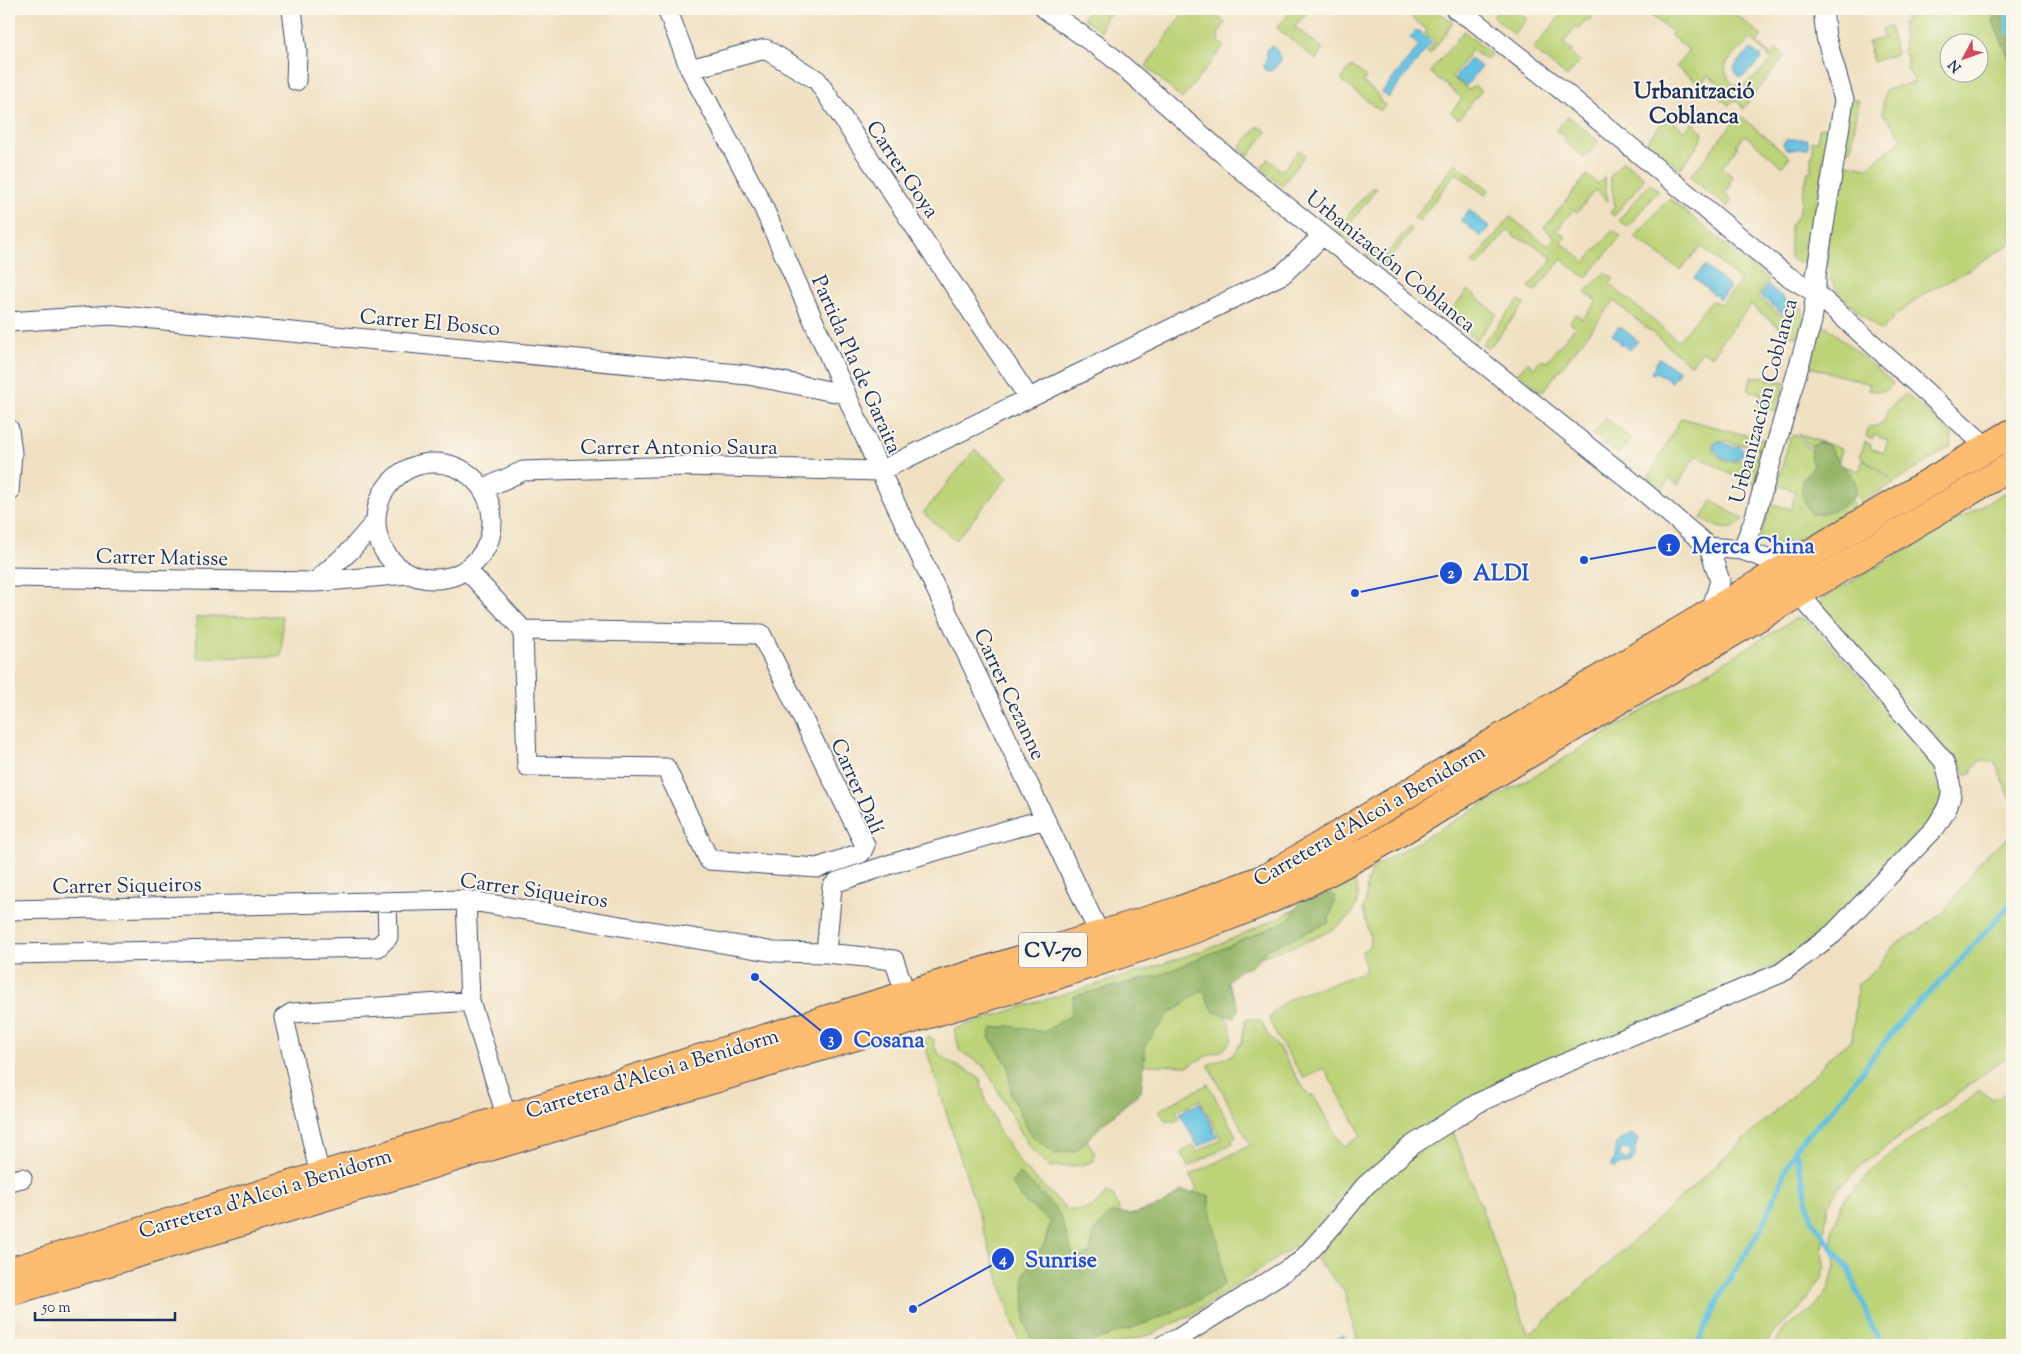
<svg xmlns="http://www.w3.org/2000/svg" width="2021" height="1354" viewBox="0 0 2021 1354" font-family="'Sorts Mill Goudy',serif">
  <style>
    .green { fill: #bcd377; stroke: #6c816a; fill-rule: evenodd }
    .forest { fill: #95b568; stroke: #587263 }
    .water { fill: #63c1e1; stroke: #3f78a0; fill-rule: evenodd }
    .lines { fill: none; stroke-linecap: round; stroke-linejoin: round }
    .stream { stroke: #63c1e1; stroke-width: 5.5 }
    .minor-casing { stroke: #3b4a6d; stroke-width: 21 }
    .primary-casing { stroke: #3b4a6d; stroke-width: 30 }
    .minor { stroke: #fff; stroke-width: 19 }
    .primary { stroke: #fdbc70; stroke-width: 28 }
    .labels { text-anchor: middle; stroke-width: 4; stroke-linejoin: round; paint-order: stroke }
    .shield { fill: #fbf7ec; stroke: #5e6b89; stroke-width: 1 }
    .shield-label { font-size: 20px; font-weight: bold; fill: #1b2f5e }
    .street-label { font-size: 21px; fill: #1b2f5e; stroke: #fbf7ec }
    .neighbourhood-label { font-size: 22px; font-weight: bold; fill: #1b2f5e; stroke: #fbf7ec }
    .leader { fill: none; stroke: #1d4ed8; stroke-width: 2 }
    .callout-dot { fill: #1d4ed8; stroke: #fbf7ec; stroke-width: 2 }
    .mark-label { font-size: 15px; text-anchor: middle; font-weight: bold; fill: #fff }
    .callout-label { font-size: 22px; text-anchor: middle; font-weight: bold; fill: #1d4ed8; stroke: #fbf7ec; stroke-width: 4; stroke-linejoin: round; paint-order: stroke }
  </style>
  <rect width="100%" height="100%" fill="#fbf7ec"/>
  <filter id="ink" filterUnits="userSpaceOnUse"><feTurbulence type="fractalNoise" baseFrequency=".02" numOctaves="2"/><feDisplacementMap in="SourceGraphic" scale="10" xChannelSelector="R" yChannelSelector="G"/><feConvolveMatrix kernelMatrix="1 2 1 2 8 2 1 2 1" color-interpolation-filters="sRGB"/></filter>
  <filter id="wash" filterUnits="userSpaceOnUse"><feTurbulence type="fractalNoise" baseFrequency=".0096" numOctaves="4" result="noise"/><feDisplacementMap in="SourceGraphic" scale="20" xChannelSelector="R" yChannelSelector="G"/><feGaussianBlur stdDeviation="1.12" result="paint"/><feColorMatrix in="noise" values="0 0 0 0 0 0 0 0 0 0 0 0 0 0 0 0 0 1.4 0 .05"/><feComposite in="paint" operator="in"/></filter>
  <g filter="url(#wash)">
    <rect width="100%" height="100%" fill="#f0e0c1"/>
    <!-- green -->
    <path class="green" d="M1089 9H1114L1113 13 1105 17 1101 31 1083 18Z
      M1186 9H1208L1225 23 1218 34 1219 42 1224 46 1182 99 1146 66Z
      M1293 9 1308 10 1295 27 1323 49 1316 60 1277 28Z
      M1405 9H1436L1453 23 1430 54 1427 53 1435 41 1425 34 1427 30 1404 11Z
      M1502 9H1514L1527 19 1514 34 1493 16Z
      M1566 9H1598L1588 22 1585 20 1579 29 1576 27 1563 43 1573 51 1571 54 1580 61 1567 77 1533 49Z
      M1643 9H1675L1685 17 1692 9H1729L1762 36 1756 43 1771 55 1777 49 1784 56 1743 109 1738 101 1734 100 1729 105 1712 92 1721 85 1708 75 1703 83 1699 79 1697 82 1676 67 1689 50 1671 36 1672 32ZM1751 39 1772 60C1759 73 1733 105 1725 68L1727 62Z
      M1912 9H1994V24L2012 64V243L1955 278 1928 291 1895 316 1881 331C1865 316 1843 302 1832 282 1820 259 1835 189 1839 162L1867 168 1903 138 1882 113 1885 90 1915 82 1907 68V57L1902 51 1904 48 1902 23 1906 22 1904 11ZM1948 42H1978V72H1948Z
      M1890 27 1896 54 1873 62 1868 42 1884 38 1882 29Z
      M1464 31 1491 54 1486 60 1472 50 1452 77 1469 90 1474 85 1481 91 1459 119 1451 113 1462 98 1430 72Z
      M1352 66 1366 77 1363 82 1380 96 1378 99 1385 105 1380 111 1341 80Z
      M1849 99 1859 100 1851 150H1841Z
      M1739 115 1790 157 1782 166 1745 135 1736 145 1738 147 1722 167 1733 177 1729 182 1732 184 1725 193 1732 200 1727 207 1690 177Z
      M1568 116 1598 141 1584 158 1563 140 1566 138 1556 131Z
      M1667 117 1685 131 1693 122 1703 133 1702 139 1680 169 1646 142Z
      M1258 126 1267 132 1248 156 1239 149Z
      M1830 127 1827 151 1806 258 1802 263H1798L1790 258V225L1798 216 1808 171 1811 173V157L1813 156 1812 141H1818L1819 128Z
      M1299 150 1305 155 1281 186 1261 168 1268 159 1282 171Z
      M1623 161 1645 178 1614 216 1610 213 1615 206 1610 177Z
      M1455 163 1489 190 1485 195 1456 173 1418 222 1414 218Z
      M1587 175 1598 184 1604 177 1608 201 1595 190 1577 213 1573 210 1557 230 1566 237 1561 242 1585 262 1613 230 1621 236 1586 278 1562 259 1535 291 1529 287 1553 258C1541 249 1530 241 1515 237L1511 232 1507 231 1477 266 1472 263 1510 217 1548 246 1555 237 1544 228Z
      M1650 183 1658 190 1628 227 1619 220Z
      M1371 188H1377L1349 225 1359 233 1352 243 1335 231Z
      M1669 198 1769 280 1757 296 1781 316 1794 300 1802 307 1804 318 1797 337 1789 335 1751 305 1718 345 1720 346 1712 356 1702 351 1691 365 1614 301 1542 392 1518 373 1527 362 1534 368 1541 359 1546 362 1575 327 1570 322 1576 314 1582 319 1597 302 1585 292 1605 272 1614 279 1610 284 1678 341 1711 301 1722 304 1741 281 1701 246 1680 270 1635 237Z
      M1409 227 1412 230 1383 268 1366 254 1370 249 1383 259Z
      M1468 290 1497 314 1476 340 1446 317Z
      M1519 300 1525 304 1488 349 1482 344Z
      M1825 325 1893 383C1887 393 1879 392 1868 390L1870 384 1810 367 1822 327Z
      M1752 376 1785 382 1777 412 1758 406 1760 393 1748 390Z
      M1906 394 1949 431 1952 436 1951 446 1862 503 1798 434 1842 449 1838 464 1859 471 1863 459 1890 478 1860 456 1865 442 1871 445 1870 448 1884 453 1888 440 1874 435 1872 439 1866 437 1869 426C1880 429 1887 420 1887 410Z
      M1606 418 1631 439 1618 454 1593 434Z
      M1681 418 1768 441 1757 484 1747 483 1696 455 1678 485 1669 478 1662 490 1648 478ZM1718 440C1730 440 1739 449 1752 443L1759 450C1755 456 1751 456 1745 458 1729 464 1726 464 1713 451V444Z
      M1794 435 1798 437 1852 496 1853 508C1831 521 1791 548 1766 547L1760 539V534L1772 504 1791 509 1796 491 1777 485 1790 438Z
      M975 450 1008 477 956 540 923 513Z
      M2012 488V802L1995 762 1980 761 1973 767 1971 774H1966L1960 764 1951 760 1935 734 1870 665 1818 603 1822 599Z
      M1712 501 1743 519C1732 536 1715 527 1701 519Z
      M282 616V656L197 658 196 617Z
      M1795 619H1806L1930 754 1943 775V800L1932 818 1827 928 1793 956 1754 977 1611 1037 1527 1069 1462 1102 1337 1207 1304 1240 1191 1315 1152 1334 1113 1345H1020L923 1039 930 1037 935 1041 933 1044 937 1052 951 1063 970 1072 980 1079 986 1101 1000 1133 1022 1166 1068 1210C1090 1211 1093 1208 1107 1192L1114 1197 1123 1220 1160 1214 1197 1189 1190 1175 1251 1145 1208 1065 1232 1055 1242 1042 1245 1021 1250 1018 1261 1021 1268 1035 1279 1048 1309 1097 1313 1095 1343 1147 1362 1136 1324 1068 1304 1079C1293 1060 1275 1038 1269 1018 1287 994 1302 994 1329 985 1341 981 1353 975 1366 971L1362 951 1369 947 1370 937 1363 909 1366 900 1367 883 1373 867 1553 765Z
      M2012 836V1053L1863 1164 1838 1189 1828 1205 1822 1248 1825 1264 1822 1278 1803 1306 1773 1333 1766 1345H1359L1344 1290 1316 1259 1362 1200 1387 1176 1451 1126 1528 1333 1540 1326 1560 1308 1806 1083 1830 1057 1852 1039 1858 984 1877 968 1895 944 1917 932 1944 912 1987 853Z
      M1353 878C1355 883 1359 892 1358 897 1355 933 1288 946 1261 957 1246 963 1231 972 1216 979L1220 1004 1230 1026 1232 1040 1223 1050 1206 1056 1188 1066 1148 1065 1099 1055 1084 1136 1094 1151V1161C1079 1168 1066 1165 1049 1167L1029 1147 985 1067 960 1051 954 1029 1037 1002 1142 971 1221 944 1288 913Z
      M1208 1084 1236 1136 1231 1139 1233 1143 1188 1167 1181 1152 1193 1146 1197 1152 1221 1139 1200 1100 1176 1112 1180 1119 1173 1122 1171 1120 1166 1122 1159 1110Z
      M1980 1090 1993 1099 2012 1091V1345H1775L1783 1329 1810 1311 1829 1289 1835 1266 1832 1232 1842 1202 1882 1160 1965 1102Z"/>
    <!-- forest -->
    <path class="forest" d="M1994 9H2012V64L1994 24Z
      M1818 443 1827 444C1832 450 1833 455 1837 460 1842 467 1849 470 1853 477 1867 502 1829 514 1812 514 1799 499 1797 479 1814 467L1810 456 1812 446Z
      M1318 891 1336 896 1328 923 1268 949 1251 967 1240 970 1227 981 1239 1008 1234 1018 1214 1012 1202 990 1168 1015 1146 1044 1141 1091 1103 1124 1076 1151 1056 1154 1031 1135 1011 1095 1008 1065 989 1037 992 1028 1010 1026 1044 1032 1071 1015 1074 996 1160 975 1266 930 1289 920 1302 899Z
      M1019 1174 1037 1189 1059 1213 1075 1260 1090 1253 1094 1232 1110 1213 1135 1214 1162 1205 1181 1191 1209 1195V1206L1221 1254 1224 1285 1197 1301 1155 1320 1081 1345H1033L1025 1323 1024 1274 1044 1244 1051 1222 1026 1203 1011 1183Z"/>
    <!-- water -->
    <path class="water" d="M1416 30 1432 42 1388 98 1382 92 1419 46 1410 38Z
      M1272 46 1276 49 1281 60 1273 70 1268 71 1264 69 1263 65 1267 58 1266 50Z
      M1751 49 1762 58 1761 60 1743 77 1737 76 1734 67Z
      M1470 58 1481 67 1466 86 1455 78Z
      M1786 139H1808V149H1786L1783 144Z
      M1469 210 1489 227 1481 237 1461 220Z
      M1705 266 1730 287 1720 299 1694 278Z
      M1768 285 1789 303 1781 313 1760 295Z
      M1619 326 1638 341 1630 350 1622 344H1619L1620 342 1612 335Z
      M1659 358 1679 371 1672 382 1656 372 1654 374 1651 373Z
      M1719 441 1734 447 1739 446 1742 449 1743 454C1734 466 1719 459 1714 448L1715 443Z
      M1200 1103 1217 1137 1198 1147 1180 1113Z
      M1631 1134 1638 1139 1635 1149V1157L1629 1164H1620L1615 1169 1611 1165C1619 1149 1609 1144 1631 1134ZM1625 1148 1631 1152V1155L1626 1160 1620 1156V1152Z
      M1344 1335 1349 1345H1323Z"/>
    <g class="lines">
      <!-- stream -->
      <path class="stream" d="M2006 9 2008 30 2012 34
        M1697 1345 1723 1290 1761 1229 1795 1148
        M1883 1345 1873 1329 1849 1270 1812 1220 1795 1148 1831 1111 1905 1016 1950 972 2012 902"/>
    </g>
  </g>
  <g filter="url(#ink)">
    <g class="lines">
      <!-- minor casing -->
      <g class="minor-casing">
        <path id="minor" d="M292 9 297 52 296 81
          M667 9 690 69 761 202 880 471 1100 935
          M1045 9 1111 56 1245 173 1631 481 1709 547
          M1455 9 1474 21 1564 92 1786 275 1816 293 1988 448
          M690 69 765 49 817 80 1029 398
          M9 322 111 315 748 375 845 394
          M9 429 12 453 9 492
          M376 521a58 58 0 1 1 116 0a58 58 0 1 1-116 0Z
          M483 489 523 471 685 466 880 471 1283 274 1323 235
          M1709 547 1742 550 1790 567
          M1709 547 1720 581 1710 614
          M1742 550 1753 523 1812 321 1816 293V276L1844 100 1826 37 1823 9
          M467 570 523 630 527 766 666 768 709 860 817 868 861 853 865 845 761 634 523 630
          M9 577 315 582 408 574
          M315 582 351 550 376 521
          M466 900 470 1001 507 1118
          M9 910 466 900 775 952 826 953 894 960 906 995
          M826 953 832 887 837 882 891 864 1045 819
          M9 954 378 947 388 937 387 902
          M320 1176 284 1018 292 1013 470 1001
          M9 1181 22 1178
          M1163 1345 1179 1338 1301 1261 1334 1224 1365 1186 1411 1146 1478 1103 1544 1072 1781 973 1833 934 1935 828C1954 799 1955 794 1944 761L1798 593"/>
      </g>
      <!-- primary casing -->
      <g class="primary-casing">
        <path id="primary" d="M9 1272 1178 911 1268 877 2012 433
          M9 1292 1035 982C1129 951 1224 923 1312 880 1369 852 1422 819 1476 785L2012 466"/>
      </g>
      <!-- minor -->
      <use href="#minor" class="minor"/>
      <!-- primary -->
      <use href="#primary" class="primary"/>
    </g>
  </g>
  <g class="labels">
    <!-- shield labels -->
    <rect class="shield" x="1019" y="932.5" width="68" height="35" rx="4"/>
    <g class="shield-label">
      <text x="1053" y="957">CV-70</text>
    </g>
    <!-- street labels -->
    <g class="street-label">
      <text transform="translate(903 169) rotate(56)" y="7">Carrer Goya</text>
      <text transform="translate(1391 261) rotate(39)" y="7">Urbanización Coblanca</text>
      <text transform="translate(430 322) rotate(5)" y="7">Carrer El Bosco</text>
      <text transform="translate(857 364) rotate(66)" y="7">Partida Pla de Garaita</text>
      <text transform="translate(1763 401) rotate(-75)" y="7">Urbanización Coblanca</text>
      <text x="679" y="454">Carrer Antonio Saura</text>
      <text transform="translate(162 557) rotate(1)" y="7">Carrer Matisse</text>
      <text transform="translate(1010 694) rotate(65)" y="7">Carrer Cezanne</text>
      <text transform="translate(858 786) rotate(66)" y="7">Carrer Dalí</text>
      <text transform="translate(1369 815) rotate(-30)" y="7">Carretera d'Alcoi a Benidorm</text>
      <text transform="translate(127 885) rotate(-1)" y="7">Carrer Siqueiros</text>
      <text transform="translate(534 890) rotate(8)" y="7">Carrer Siqueiros</text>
      <text transform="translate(652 1073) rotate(-17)" y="7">Carretera d'Alcoi a Benidorm</text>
      <text transform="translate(265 1193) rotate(-17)" y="7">Carretera d'Alcoi a Benidorm</text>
    </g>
    <!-- neighbourhood labels -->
    <g class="neighbourhood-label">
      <text x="1694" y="98">Urbanització<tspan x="1694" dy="25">Coblanca</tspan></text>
    </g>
  </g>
  <!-- callouts -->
  <path class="leader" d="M1584 560L1669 545M1355 593L1451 573M755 977L831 1039M913 1309L1003 1259"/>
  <g class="callout-dot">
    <circle cx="1584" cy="560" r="5"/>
    <circle cx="1355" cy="593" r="5"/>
    <circle cx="755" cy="977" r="5"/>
    <circle cx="913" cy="1309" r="5"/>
    <circle cx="1669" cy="545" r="12"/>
    <circle cx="1451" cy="573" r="12"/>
    <circle cx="831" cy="1039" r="12"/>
    <circle cx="1003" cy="1259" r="12"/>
  </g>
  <g class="mark-label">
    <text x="1669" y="551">1</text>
    <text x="1451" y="578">2</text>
    <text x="831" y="1044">3</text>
    <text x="1003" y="1264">4</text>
  </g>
  <g class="callout-label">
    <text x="1753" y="553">Merca China</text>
    <text x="1501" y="580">ALDI</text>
    <text x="889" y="1047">Cosana</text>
    <text x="1061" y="1267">Sunrise</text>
  </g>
  <!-- margin -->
  <rect width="2021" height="1354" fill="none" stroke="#fbf7ec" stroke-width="30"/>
  <!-- north arrow -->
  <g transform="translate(1964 58) rotate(229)"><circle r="24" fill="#fbf7ec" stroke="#a1a7b3"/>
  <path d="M0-4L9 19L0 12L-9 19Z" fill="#d1495b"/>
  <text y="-8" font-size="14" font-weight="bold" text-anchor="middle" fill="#1b2f5e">N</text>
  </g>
  <!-- scale -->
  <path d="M35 1312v8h140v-8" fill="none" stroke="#1b2f5e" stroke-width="2.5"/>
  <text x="42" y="1312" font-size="15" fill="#1b2f5e" stroke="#fbf7ec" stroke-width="4" paint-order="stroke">50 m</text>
</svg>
